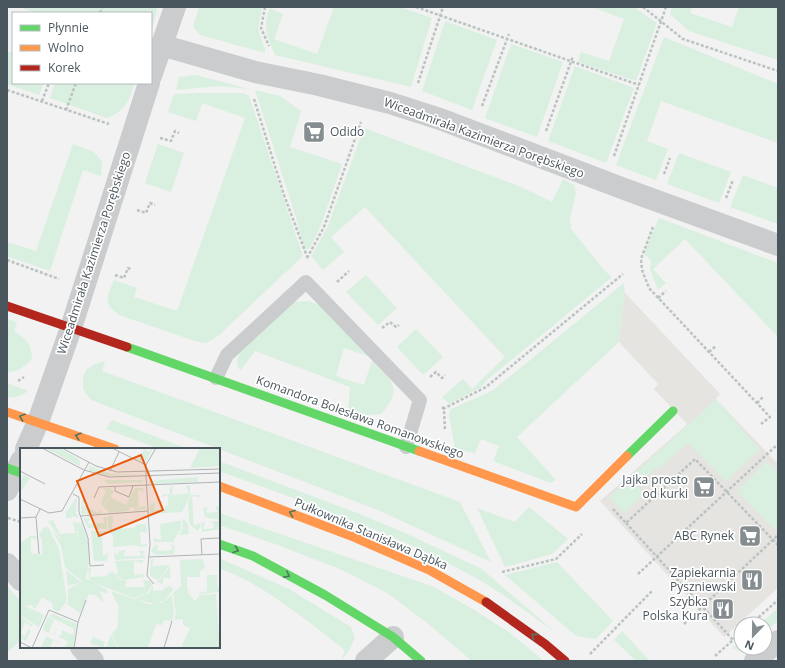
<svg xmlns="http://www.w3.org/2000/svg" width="785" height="668" viewBox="0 0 785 668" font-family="'Open Sans',sans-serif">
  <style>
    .commercial { fill: #e6e4e0 }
    .green { fill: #d9efdf }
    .sand { fill: #e6e4e1 }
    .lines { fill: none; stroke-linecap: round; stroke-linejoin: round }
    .path { stroke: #bac3c0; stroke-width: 2.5; stroke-dasharray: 3 2; stroke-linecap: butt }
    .lane { stroke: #cacccd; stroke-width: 14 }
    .street { stroke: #cacccd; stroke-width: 22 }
    .fast { stroke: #63d668; stroke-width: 9 }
    .slow { stroke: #ff974d; stroke-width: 9 }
    .jam { stroke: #b3261e; stroke-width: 9 }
    .oneway { stroke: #507660 }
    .labels { text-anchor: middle; stroke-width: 3.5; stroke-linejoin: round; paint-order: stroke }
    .poi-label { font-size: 12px; fill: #4a565d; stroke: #fff; text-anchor: end }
    .street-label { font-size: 12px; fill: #4a565d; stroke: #fff }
    .inset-road { fill: none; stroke: #afb4b6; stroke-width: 1 }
    .view { fill: #e8590c; fill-opacity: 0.15; stroke: #e8590c; stroke-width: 2 }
    .inset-edge { fill: none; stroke: #4a565d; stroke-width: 2 }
  </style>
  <rect width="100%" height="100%" fill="#f2f2f2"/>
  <!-- commercial -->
  <path class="commercial" d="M716 399 778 464V588L724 637 600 501Z"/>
  <!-- green -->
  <path class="green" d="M19 7H157L156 15 151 31V13H36Z
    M199 7H262L258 29 265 49V53L200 35 193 27Z
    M334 7H400L432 18 411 87 275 55C267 37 262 26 270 8L283 14 274 39 317 54Z
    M592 7H634L657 23 636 81 578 62 581 52 609 61 624 19Z
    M672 7H692L690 13 732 27 739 7H778V60L689 31 670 14Z
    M445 21 497 40 472 110 422 91Z
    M664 37 778 84V143L661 101 647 141 668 149 656 180 616 165Z
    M511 44 563 62 537 137 485 118Z
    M7 51 13 53V83H44L39 95 7 84Z
    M575 66 634 88 606 163 548 141Z
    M196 75 249 89 220 86 176 90 179 77Z
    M55 83H135C128 102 127 110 107 118L50 98Z
    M255 90 280 96 301 111 290 147 342 164 321 225 310 248 305 250 295 214Z
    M199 93H243L249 96 303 256 218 336 206 343 195 341 122 316C103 305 106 299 114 280L137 288 134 297 177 311 245 118 202 103 196 121 168 112 174 94Z
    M364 128 521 187 552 202 563 179 574 185 576 193 570 218 571 229 605 271 612 277 487 380 481 387 449 404 442 397 463 379 472 389 505 357 365 207 331 237 344 252 323 270 311 256 327 228Z
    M73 144 94 152 102 162 101 176 83 170 50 271 7 256V242L36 251Z
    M158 144 184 153 171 192 145 183Z
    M679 153 731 172 719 203 667 184Z
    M743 175 778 188V224L730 207Z
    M659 218 778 263V337L685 239 653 269 666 283 658 290 650 269 651 261 644 253Z
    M366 275 397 308 378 325 346 292Z
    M624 283 625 293 619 342 517 437 556 480 551 483 493 461 499 446 481 439 475 453 455 449 449 415 451 409 492 391Z
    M308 301 324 307 368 356 344 348 336 375 341 378 364 385 372 361C392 381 404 388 381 414L366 415 348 409 350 387 255 351 241 370 238 368 237 359 240 351 294 302Z
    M7 319 17 322 14 331C26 339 32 344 32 359 26 366 16 373 7 372Z
    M416 329 443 357 423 375 397 347Z
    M105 361 102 371 460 502 491 562 378 510 91 400 83 389V377L87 369 95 364Z
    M7 383 28 391C21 396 16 398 7 397Z
    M716 399 760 450 726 481 688 443 659 469 657 467 637 486 644 494 624 513 609 497Z
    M112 420 188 449H160L106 429Z
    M219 461 360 514 405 533 482 569 555 632C529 614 503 593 474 577 394 532 305 503 219 471Z
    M767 461 778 473V526L774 529 737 491Z
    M529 507 568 539 552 554 505 567 477 508 515 522Z
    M219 513 434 587 476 611 510 633 544 661H472L426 622 387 593 342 570 275 544 219 525Z
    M219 558 289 589 351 627 355 638 348 652 341 660 345 650C305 619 266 586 219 568Z
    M557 562 613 621 596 639 576 636 505 575Z
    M7 586 21 602V640L7 653Z
    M778 608V621L765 632V624H760Z
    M622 631 650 661H636L614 640Z
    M741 640V648H747L742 652 732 648Z"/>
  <!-- sand -->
  <path class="sand" d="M625 293 720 394 716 399 688 425 654 389 658 384 619 342Z"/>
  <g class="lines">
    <!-- path -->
    <path class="path" d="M265 7 261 28 269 46
      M416 7 639 85
      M643 7 683 39 778 71
      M100 13 102 7
      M418 83 443 7
      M7 90 109 124
      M254 99 284 195 308 259
      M42 101 49 83
      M482 106 509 34
      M66 110 76 83
      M546 131 573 56
      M160 138 171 141 175 131 179 133
      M614 156 666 7
      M664 174 670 158
      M726 198 733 180
      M137 210 146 213 150 203 155 205
      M653 227 641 259 642 270 649 288 770 417 761 424
      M307 258 324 227 361 122
      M7 260 59 279
      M115 275 124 278 128 268 132 270
      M337 282 349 271
      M658 298 666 291
      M382 328 390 322 396 327 399 325
      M709 352 716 346
      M430 377 436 372 442 378 445 375
      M18 381 24 377
      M757 403 763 397
      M442 407 444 409 445 431
      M443 409 486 387 623 274
      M613 509 626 523 695 459 778 545
      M8 518 21 522
      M626 523 733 640
      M502 572 556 559 582 534
      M638 574 778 444
      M684 624 778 535
      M751 624 778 600
      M590 654 653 590
      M715 656 741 633"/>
    <!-- lane -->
    <path class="lane" d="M216 378 227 355 306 282 420 400 406 447"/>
    <!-- street -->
    <path class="street" d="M161 45 255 72 319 85 390 103 440 119 627 190 778 245
      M151 76 175 7
      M26 449 38 422 71 328 149 83
      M7 490 21 461
      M7 564 21 580
      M81 647 93 661
      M366 661 393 637
      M755 661 778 641"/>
    <!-- fast -->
    <path class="fast" d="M127 347 419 451
      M627 456 673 411
      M7 468 21 473
      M219 544 253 556 325 595 393 637 421 661"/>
    <!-- slow -->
    <path class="slow" d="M7 412 115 449
      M419 451 576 507 627 456
      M219 486 351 536 431 571 486 602"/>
    <!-- jam -->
    <path class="jam" d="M7 306 127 347
      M486 602 545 644 565 661"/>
  </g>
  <!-- one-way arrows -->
  <defs><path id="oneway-chevron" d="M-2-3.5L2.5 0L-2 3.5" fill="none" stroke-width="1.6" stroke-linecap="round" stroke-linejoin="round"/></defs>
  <g class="oneway">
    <use href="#oneway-chevron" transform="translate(22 417) rotate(-161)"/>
    <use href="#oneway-chevron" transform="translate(78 436) rotate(-161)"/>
    <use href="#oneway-chevron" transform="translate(292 513) rotate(-159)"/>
    <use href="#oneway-chevron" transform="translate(236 550) rotate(20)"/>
    <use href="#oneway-chevron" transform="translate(287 575) rotate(28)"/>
    <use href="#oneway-chevron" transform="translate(534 636) rotate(-144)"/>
  </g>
  <!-- icons -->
  <defs>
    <g id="supermarket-square" transform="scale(1.15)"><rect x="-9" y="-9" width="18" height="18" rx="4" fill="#858d91" stroke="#fff"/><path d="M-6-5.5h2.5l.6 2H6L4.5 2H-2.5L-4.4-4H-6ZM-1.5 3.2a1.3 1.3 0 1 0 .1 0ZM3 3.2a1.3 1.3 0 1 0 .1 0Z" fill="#fff"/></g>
    <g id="restaurant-square" transform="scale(1.15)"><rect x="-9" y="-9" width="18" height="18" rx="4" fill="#858d91" stroke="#fff"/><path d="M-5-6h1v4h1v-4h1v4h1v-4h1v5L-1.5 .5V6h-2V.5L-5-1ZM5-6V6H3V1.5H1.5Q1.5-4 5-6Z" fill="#fff"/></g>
  </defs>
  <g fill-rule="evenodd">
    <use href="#supermarket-square" x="314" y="132"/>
    <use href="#supermarket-square" x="704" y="487"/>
    <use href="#supermarket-square" x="750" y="536"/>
    <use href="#restaurant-square" x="752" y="580"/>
    <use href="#restaurant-square" x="723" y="609"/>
  </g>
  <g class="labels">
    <!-- poi labels -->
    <g class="poi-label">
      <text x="330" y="136" text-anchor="start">Odido</text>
      <text x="688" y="484">Jajka prosto<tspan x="688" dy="14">od kurki</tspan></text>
      <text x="734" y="540">ABC Rynek</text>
      <text x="736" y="577">Zapiekarnia<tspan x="736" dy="14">Pyszniewski</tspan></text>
      <text x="708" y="606">Szybka<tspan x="708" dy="14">Polska Kura</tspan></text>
    </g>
    <!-- street labels -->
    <g class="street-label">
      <text transform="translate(484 138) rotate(20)" y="4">Wiceadmirała Kazimierza Porębskiego</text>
      <text transform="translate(94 253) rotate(-72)" y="4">Wiceadmirała Kazimierza Porębskiego</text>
      <text transform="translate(360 417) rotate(20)" y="4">Komandora Bolesława Romanowskiego</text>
      <text transform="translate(371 534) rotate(23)" y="4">Pułkownika Stanisława Dąbka</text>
    </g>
  </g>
  <!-- overview -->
  <g transform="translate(20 448)">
    <rect width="200" height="200" fill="#f2f2f2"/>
    <path d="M25 0H39L59 11 60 18ZM130 0H133L126 14 119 12 124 1 130 4ZM180 0H200V18L170 20ZM69 18 92 26H120L88 28 69 23ZM4 27 10 30 2 42 0 40V34ZM178 29V34L131 36 128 33ZM84 32H122L124 34 89 36ZM170 37V47L162 64 130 66V56L135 55 134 62 145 61V58L148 57V47L142 49 143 46H149L154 52 150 46V38H153L152 47 164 46 169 45 166 38ZM82 40H91L94 44 90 49 106 57 115 40H123L124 43 118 42 119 60 125 58 126 61 120 62 115 57 119 63H115L114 59 109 60V54V63L90 65 84 59 92 45 83 59 81 54 86 43ZM171 47H179V50L176 48 172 49 174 78 179 75 181 78 177 83 169 75 168 53ZM57 49 56 65 59 70 52 68 51 70H46V64ZM62 51 66 53 63 57 79 65 80 60 82 66H61ZM195 58H200V72L185 69 183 60 188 59 186 65 198 64ZM88 68H93L92 81 115 80 116 77 126 76 127 85 120 83 121 97 127 96V98L120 99 88 81ZM70 69 68 76 85 75 83 69H87V81L68 80 63 70ZM162 70 168 76 169 86 159 87 163 79ZM33 72 40 86 57 85 58 95V84H55L53 74 62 75 68 94 69 115 66 130 63 134 45 119 41 98 32 82 42 93 28 73ZM158 73H161V80L153 94H134L133 90 141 92 140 76ZM192 73H200V81L182 84 181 75 185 74 183 81 194 80ZM28 79 39 101 47 153 38 164 33 161 32 155 22 149 15 161 11 157 5 158 24 167 19 179 0 167V96L10 88H16V92L11 90V105L22 107V92L19 87 23 80ZM71 83H88V86L82 84 83 108 89 105 86 113H74ZM89 83H92L119 99 114 97 93 99V88ZM150 96 155 98 154 106 136 107 131 103 135 97H138L137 103 153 102ZM106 102 103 108H121L119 102 126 104 122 105 126 110 95 112 94 104 97 107 99 103ZM131 111H134L132 118 150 117 138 132 130 128ZM183 111 185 120 180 123V129H167V138L168 145 175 146H169L175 153 180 147 196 146 200 200H161L170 180 163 177V171L154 172 156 166 153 145 161 138 160 112ZM123 112V115L114 113V127L124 126V129L104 132 101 131 94 125 98 126 95 113ZM71 119 70 129 87 128 88 125 93 124 100 132 107 133 105 139H125L123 132 131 133 132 137 127 145 113 150 70 133 68 121ZM150 119V131L144 129 142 139V136L137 134ZM46 122 61 134 48 138ZM187 127H197V139L200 140V144L176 146 187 143ZM67 131 86 141 88 146 80 143 84 156 77 148 69 146 60 165 47 156 41 165 48 154V141ZM133 137V143L144 142V140L149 138 154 141 145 152 136 156 114 151 129 145ZM91 143 128 156 142 155 152 147 154 166 152 173 144 172 142 177 136 176 128 200H99L96 196 92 185 97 180 99 159ZM33 166 57 176 53 200H44L48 194 38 188 42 187 41 182 53 187 54 181 29 168ZM0 168 13 177 12 179 5 174 2 182 1 186 5 188 8 181 11 182 6 193 0 190ZM28 169 39 174 40 175 34 172 30 181 29 185 33 186 38 180 34 187 23 182ZM91 186 97 200H86ZM26 188 38 194 40 196 33 192 30 200H21ZM73 189 85 194 83 200 70 195Z" fill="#d9efdf"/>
    <path class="inset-road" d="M22 0 64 22 89 29 200 25M42 0 76 18 97 24 200 21M92 0 126 17M141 0H170M0 23 25 36M90 23 99 4M95 39V43L109 49 113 38M53 46 59 49V64L68 90 70 118 84 117M74 50 79 39 200 34M0 51 29 65 42 63 69 14M60 68 128 63M0 70 16 69M19 106 16 69 20 61M182 107 181 91 199 90M129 109 200 106M134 136 127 128 130 96 126 28V17L136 0M58 174 66 152M0 194 12 200M12 200 29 162 58 174 54 200M144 200 152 173"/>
    <path class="view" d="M121 7 143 62 79 88 57 33Z"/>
    <rect width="200" height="200" class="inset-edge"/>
  </g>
  <!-- border -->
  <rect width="785" height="668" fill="none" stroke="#4a565d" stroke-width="16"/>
  <!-- legend -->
  <rect x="12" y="12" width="140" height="72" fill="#ffffff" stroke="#b7bbbe"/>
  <rect x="20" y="25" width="20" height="6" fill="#63d668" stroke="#b7bbbe"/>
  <text x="48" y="32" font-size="12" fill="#4a565d">Płynnie</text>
  <rect x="20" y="45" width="20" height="6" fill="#ff974d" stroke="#b7bbbe"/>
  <text x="48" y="52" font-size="12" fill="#4a565d">Wolno</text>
  <rect x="20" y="65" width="20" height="6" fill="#b3261e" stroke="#b7bbbe"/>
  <text x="48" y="72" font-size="12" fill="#4a565d">Korek</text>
  <!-- north arrow -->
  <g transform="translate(753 636) rotate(202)"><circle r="19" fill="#ffffff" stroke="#b7bbbe"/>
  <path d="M0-3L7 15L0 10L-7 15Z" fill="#858d91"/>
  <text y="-6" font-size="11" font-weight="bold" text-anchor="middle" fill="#4a565d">N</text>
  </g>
</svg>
